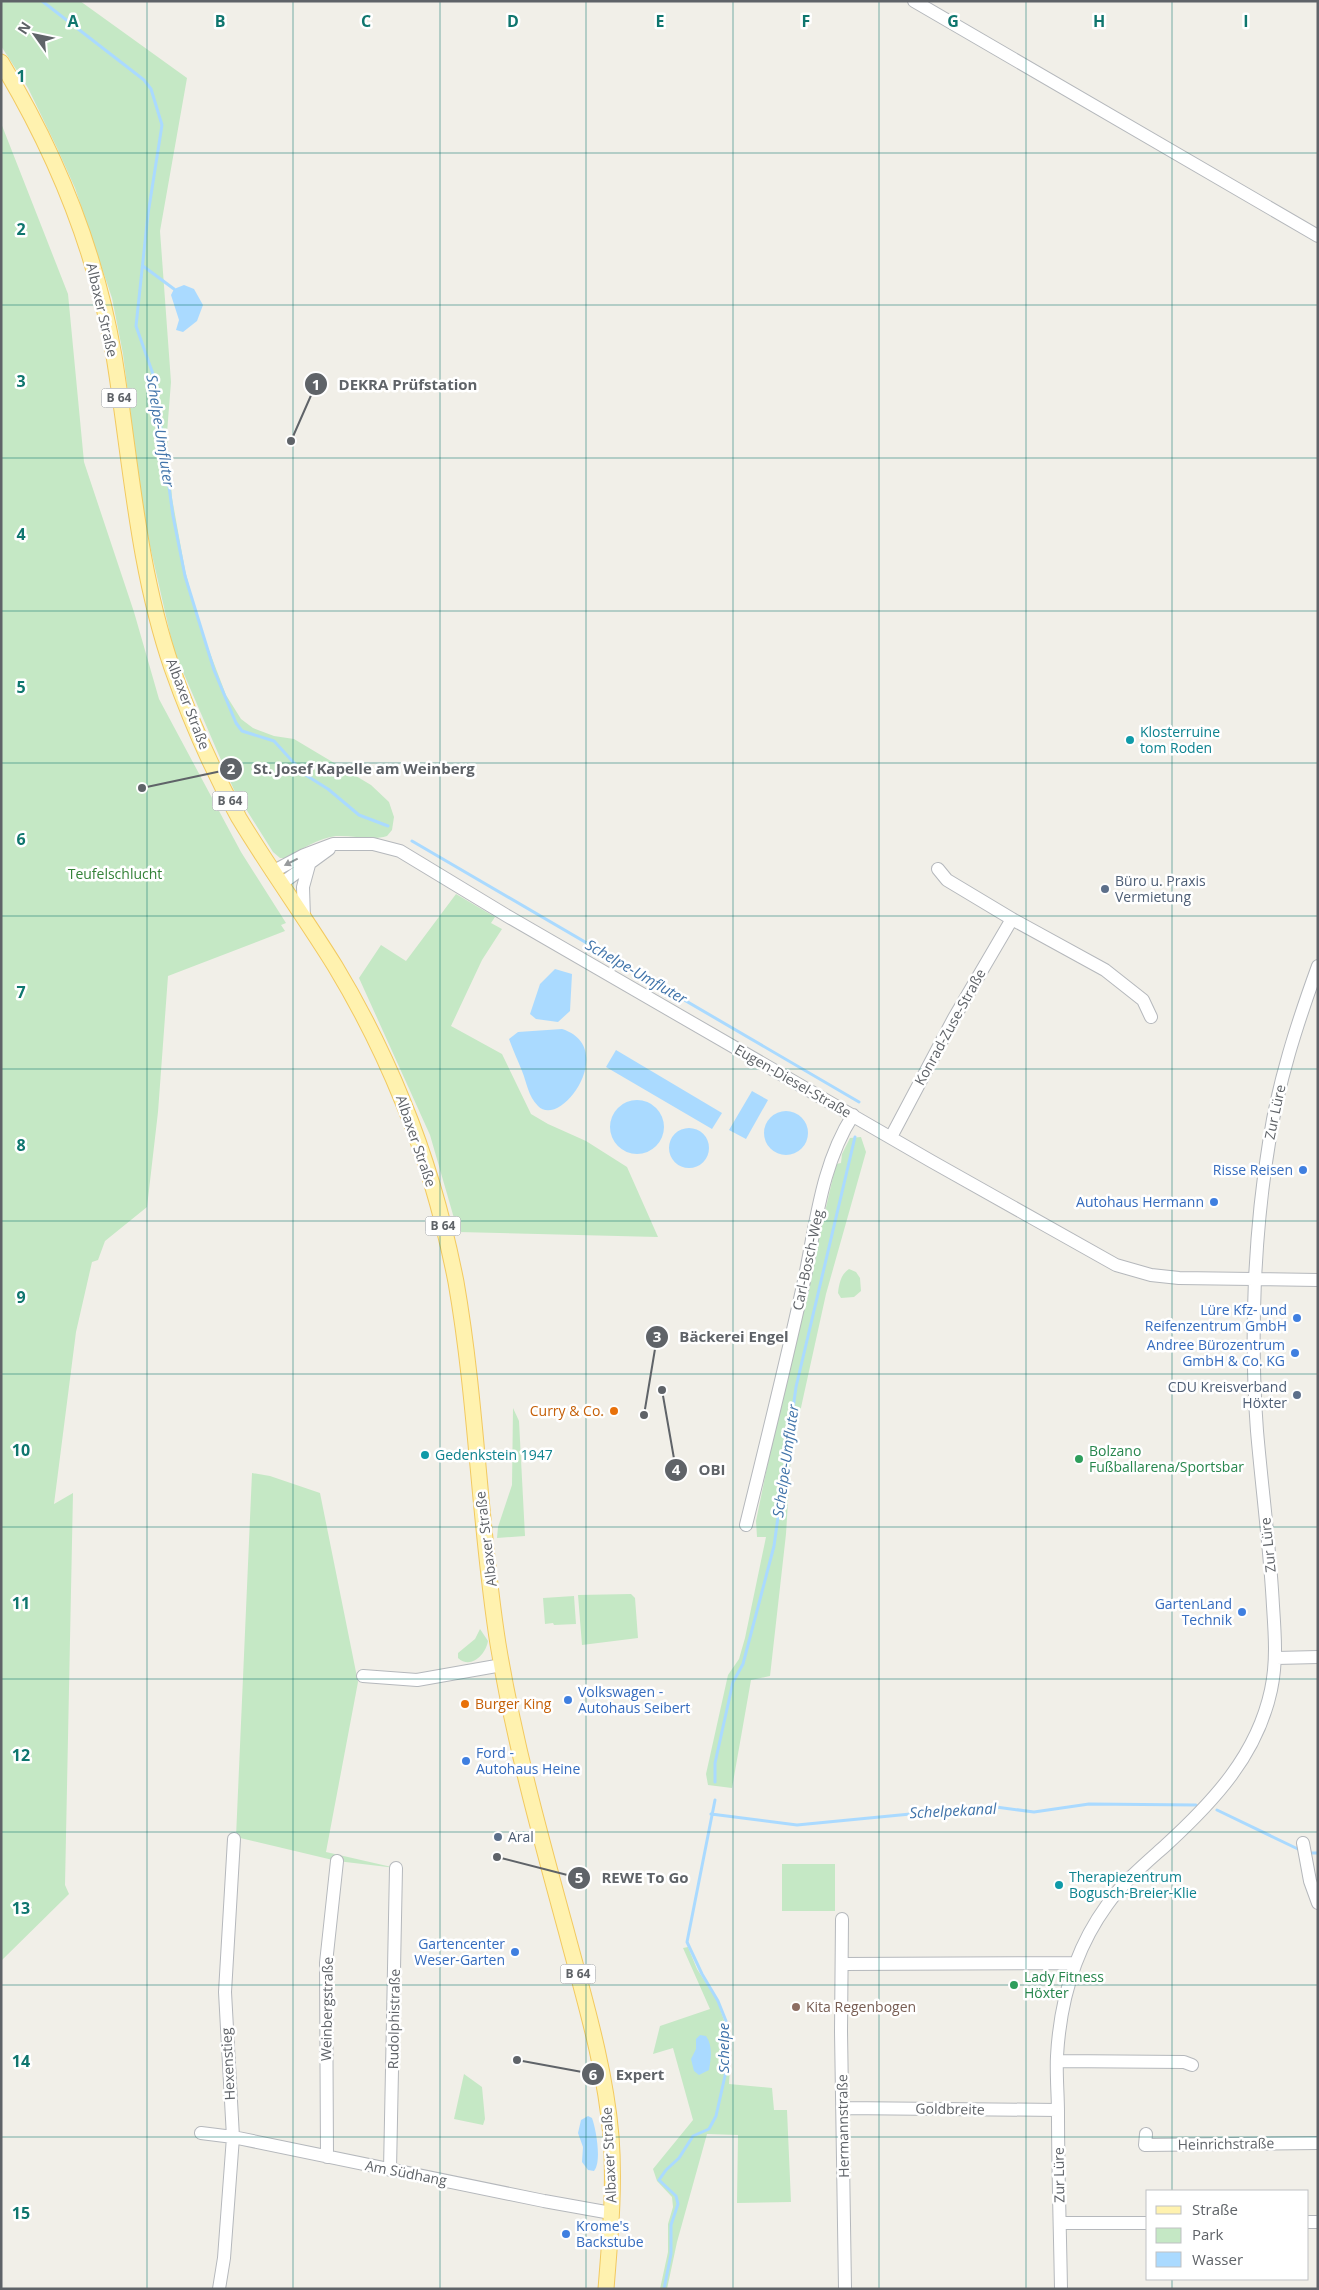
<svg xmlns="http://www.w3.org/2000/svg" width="1319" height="2290" viewBox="0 0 1319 2290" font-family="'Open Sans',sans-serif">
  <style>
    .green { fill: #c5e8c5 }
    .water { fill: #aadaff }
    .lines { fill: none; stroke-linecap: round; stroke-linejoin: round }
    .stream { stroke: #aadaff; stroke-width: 3 }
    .minor-casing { stroke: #b5b8bc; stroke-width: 14 }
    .major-casing { stroke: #f2c960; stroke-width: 17 }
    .minor { stroke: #fff; stroke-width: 12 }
    .major { stroke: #fff2af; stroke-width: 15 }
    .oneway { fill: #979a9d }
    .grid { fill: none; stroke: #0f766e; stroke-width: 1; stroke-opacity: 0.55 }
    .culture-dot { fill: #0f9aa8; stroke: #fff; stroke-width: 2 }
    .service-dot { fill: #5c6f8a; stroke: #fff; stroke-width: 2 }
    .shop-dot { fill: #3f7fe0; stroke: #fff; stroke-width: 2 }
    .food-dot { fill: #e8710a; stroke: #fff; stroke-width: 2 }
    .leisure-dot { fill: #2e9e5b; stroke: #fff; stroke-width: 2 }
    .education-dot { fill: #8d6e63; stroke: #fff; stroke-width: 2 }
    .labels { text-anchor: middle; stroke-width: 5; stroke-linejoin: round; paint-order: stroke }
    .shield { fill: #fff; stroke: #8f9295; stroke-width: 1 }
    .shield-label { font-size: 12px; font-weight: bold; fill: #5f6368 }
    .street-label { font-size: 14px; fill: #5f6368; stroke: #fff }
    .culture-label { font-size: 14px; fill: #0d838f; stroke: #fff; text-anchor: start }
    .park-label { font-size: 14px; fill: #348238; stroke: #fff }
    .service-label { font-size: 14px; fill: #4e5e75; stroke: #fff; text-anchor: start }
    .shop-label { font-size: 14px; fill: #366cbe; stroke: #fff; text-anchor: end }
    .food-label { font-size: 14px; fill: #c56008; stroke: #fff; text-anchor: end }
    .leisure-label { font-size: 14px; fill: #27864d; stroke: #fff; text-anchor: start }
    .education-label { font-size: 14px; fill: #785e54; stroke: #fff; text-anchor: start }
    .water-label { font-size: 15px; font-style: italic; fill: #4174aa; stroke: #fff }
    .grid-label { font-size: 16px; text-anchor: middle; font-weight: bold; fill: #0f766e; stroke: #fff; stroke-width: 5; stroke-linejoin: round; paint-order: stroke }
    .leader { fill: none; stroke: #5f6368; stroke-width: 2 }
    .callout-dot { fill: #5f6368; stroke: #fff; stroke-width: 2 }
    .mark-label { font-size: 15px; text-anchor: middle; font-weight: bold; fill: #fff }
    .callout-label { font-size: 15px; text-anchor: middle; font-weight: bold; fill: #5f6368; stroke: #fff; stroke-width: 5; stroke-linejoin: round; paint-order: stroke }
  </style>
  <rect width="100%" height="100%" fill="#f1efe8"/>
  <!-- green -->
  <path class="green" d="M1 1H80L187 78 160 231 171 382 167 433 172 498 185 570 199 624 226 695 241 719 253 728 274 736 294 739 371 785 389 802 394 817 392 830 387 836C372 841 353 835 336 836 318 838 301 850 285 858H280L273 852 234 790 174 651 144 520 123 354 112 298 75 188 57 148 28 88 1 46Z
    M1 123 68 294 84 462 134 612 159 699 241 852 286 923 281 925 285 931 168 976 158 1112 147 1207 105 1241 98 1260 92 1262 76 1332 54 1504 73 1493 65 1885 69 1894 1 1961Z
    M456 894 495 917 491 923 502 929 482 960 451 1026 502 1054 531 1114 548 1124 586 1141 627 1167 658 1237 458 1232 430 1135 359 978 381 945 406 961Z
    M861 1137 866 1152 826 1294 791 1453 786 1534 770 1676 751 1680 732 1788 708 1785 706 1774 728 1675 739 1659 745 1638 766 1537H757L756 1521 774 1433 836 1164 841 1163 842 1154 850 1138Z
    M849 1269 856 1272 860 1278 861 1291 854 1297 841 1298 838 1293C839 1284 841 1274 849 1269Z
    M513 1408 519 1421 525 1536 497 1538 498 1527 512 1485Z
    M252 1473 270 1476 320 1493 358 1682 326 1852 396 1868 337 1861 236 1837Z
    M631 1594 635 1598 638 1638 582 1645 578 1595Z
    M574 1596 576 1624 554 1625 553 1623 545 1624 543 1598Z
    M480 1629 488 1641C486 1654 471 1670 458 1658V1653L475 1639Z
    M782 1864H835V1911H782Z
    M688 1947 697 1969 717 2000 724 2020 725 2064 730 2066 729 2084 772 2088 774 2110H787L791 2202 737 2203 738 2135 707 2134 677 2242 667 2289H660L668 2252V2224L673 2207 672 2197 657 2181 653 2169 693 2120 673 2048 653 2054 660 2026 710 2009 683 1948Z
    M464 2074 482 2087 485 2119 483 2125 454 2119Z"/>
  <!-- water -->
  <path class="water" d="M184 285 194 289 203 305 197 321 183 332 176 330 179 320 171 295 174 289Z
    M555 969 572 974 570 1011 558 1022 536 1019 530 1014 540 984Z
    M562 1029C619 1047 561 1130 538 1106 528 1096 527 1083 522 1071 518 1061 513 1050 509 1039L518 1032Z
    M616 1050 722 1113 712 1129 606 1067Z
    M752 1091 768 1100 746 1139 729 1130Z
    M610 1127a27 27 0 1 1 54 0a27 27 0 1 1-54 0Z
    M764 1133a22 22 0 1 1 44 0a22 22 0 1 1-44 0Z
    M669 1148a20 20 0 1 1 40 0a20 20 0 1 1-40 0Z
    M700 2035 706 2036C713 2046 711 2058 709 2070L699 2075 694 2071 691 2059 696 2049V2039Z
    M588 2116 592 2118C596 2129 602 2162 594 2171L588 2170 582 2162 583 2147 578 2133 581 2120Z"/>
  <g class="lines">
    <!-- stream -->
    <path class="stream" d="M42 1 144 80 151 89 162 125 148 214 136 326 154 377 173 516 185 576 214 670 236 723 242 731 274 741 304 774 328 789 359 815 388 826
      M143 266 174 289
      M412 841 859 1102
      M715 1782V1763L733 1682 743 1664 774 1546 796 1387 855 1137
      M1217 1810 1300 1850
      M711 1814 797 1825 962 1809 996 1807 1034 1812 1089 1804 1196 1805
      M1308 1853H1318
      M664 2289 671 2254V2225L678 2204 676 2196 659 2180 666 2170 679 2158 693 2136 709 2129 716 2116 727 2067 726 2021 718 2001 702 1974 687 1942 715 1800"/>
    <!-- minor casing -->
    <g class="minor-casing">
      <path id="minor" d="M914 1 1318 236
        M272 872 304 855 333 844H373L400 851 509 917 931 1161 1116 1265 1151 1275 1179 1278 1318 1280
        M281 884 329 849
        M304 919 303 887 309 865
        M1012 919 1105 970 1143 1000 1151 1017
        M891 1137 954 1018 1012 919 947 880 938 869
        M746 1525C766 1444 786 1363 804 1281 816 1225 821 1165 853 1115
        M1276 1658 1318 1657
        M363 1676 417 1680 502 1665
        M1303 1843 1310 1881 1318 1903
        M842 1919 841 2031 845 2289
        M843 1964 1075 1963
        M1057 2061 1184 2062 1192 2065
        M843 2108 1058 2110
        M201 2133 233 2137 544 2201 611 2213
        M1146 2134 1145 2145 1318 2143
        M327 2157 326 1963 337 1861
        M390 2170 396 1868
        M1308 2222H1318
        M1060 2223H1148
        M219 2289 224 2258 233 2137 225 1992 234 1839
        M1061 2289C1060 2230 1058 2171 1058 2113 1058 2094 1056 2075 1057 2056 1060 2002 1075 1949 1107 1905 1123 1882 1146 1863 1166 1845 1214 1801 1257 1755 1271 1690 1277 1662 1275 1635 1273 1606 1270 1548 1262 1489 1257 1431 1250 1338 1254 1234 1269 1143 1278 1082 1297 1024 1318 966"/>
    </g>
    <!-- major casing -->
    <g class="major-casing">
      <path id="major" d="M1 62C56 153 96 251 114 356 131 461 137 566 172 668 190 719 212 770 239 818 269 868 304 916 335 966 361 1009 384 1055 403 1102 427 1160 444 1221 456 1282 477 1402 479 1524 498 1644 514 1741 540 1835 566 1930 584 1998 605 2066 611 2136 615 2187 610 2238 606 2289"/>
    </g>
    <!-- minor -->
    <use href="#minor" class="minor"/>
    <!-- major -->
    <use href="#major" class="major"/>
  </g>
  <!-- one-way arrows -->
  <defs><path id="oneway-solid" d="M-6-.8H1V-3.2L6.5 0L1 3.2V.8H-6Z" transform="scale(1.25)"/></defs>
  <use class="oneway" href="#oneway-solid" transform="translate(291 862) rotate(153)"/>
  <!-- grid -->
  <path class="grid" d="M147 1V2289M293 1V2289M440 1V2289M586 1V2289M733 1V2289M879 1V2289M1026 1V2289M1172 1V2191M1 153H1318M1 305H1318M1 458H1318M1 611H1318M1 763H1318M1 916H1318M1 1069H1318M1 1221H1318M1 1374H1318M1 1527H1318M1 1679H1318M1 1832H1318M1 1985H1318M1 2137H1318M1172 2279V2289"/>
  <!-- markers -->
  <g class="culture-dot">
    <circle cx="1130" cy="740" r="5"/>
    <circle cx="425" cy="1455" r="5"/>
    <circle cx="1059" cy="1885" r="5"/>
  </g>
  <g class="service-dot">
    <circle cx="1105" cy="889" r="5"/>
    <circle cx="1297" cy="1395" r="5"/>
    <circle cx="498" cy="1837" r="5"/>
  </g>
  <g class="shop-dot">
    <circle cx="1303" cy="1170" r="5"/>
    <circle cx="1214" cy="1202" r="5"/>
    <circle cx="1297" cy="1318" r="5"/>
    <circle cx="1295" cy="1353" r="5"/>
    <circle cx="1242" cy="1612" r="5"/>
    <circle cx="568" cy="1700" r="5"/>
    <circle cx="466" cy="1761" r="5"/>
    <circle cx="515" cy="1952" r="5"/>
    <circle cx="566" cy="2234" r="5"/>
  </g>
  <g class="food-dot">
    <circle cx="614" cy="1411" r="5"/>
    <circle cx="465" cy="1704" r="5"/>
  </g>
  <g class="leisure-dot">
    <circle cx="1079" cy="1459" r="5"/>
    <circle cx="1014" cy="1985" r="5"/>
  </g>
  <circle class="education-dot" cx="796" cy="2007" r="5"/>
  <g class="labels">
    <!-- shield labels -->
    <g class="shield">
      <rect x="101.5" y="388.5" width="35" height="19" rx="4"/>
      <rect x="212.5" y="791.5" width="35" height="19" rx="4"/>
      <rect x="425.5" y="1216.5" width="35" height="19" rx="4"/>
      <rect x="560.5" y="1964.5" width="35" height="19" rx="4"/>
    </g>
    <g class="shield-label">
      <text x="119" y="402">B 64</text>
      <text x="230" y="805">B 64</text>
      <text x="443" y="1230">B 64</text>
      <text x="578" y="1978">B 64</text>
    </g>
    <!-- street labels -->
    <g class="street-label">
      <text transform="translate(102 310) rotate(77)" y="5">Albaxer Straße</text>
      <text transform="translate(188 704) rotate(69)" y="5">Albaxer Straße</text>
      <text transform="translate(950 1027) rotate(-61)" y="5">Konrad-Zuse-Straße</text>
      <text transform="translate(793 1081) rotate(30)" y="5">Eugen-Diesel-Straße</text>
      <text transform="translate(1275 1112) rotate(-78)" y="5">Zur Lüre</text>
      <text transform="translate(416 1141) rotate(71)" y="5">Albaxer Straße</text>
      <text transform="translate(808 1260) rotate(-78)" y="5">Carl-Bosch-Weg</text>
      <text transform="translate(486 1539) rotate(-97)" y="5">Albaxer Straße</text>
      <text transform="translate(1268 1545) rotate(-96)" y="5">Zur Lüre</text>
      <text transform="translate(327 2009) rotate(-89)" y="5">Weinbergstraße</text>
      <text transform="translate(394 2019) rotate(-89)" y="5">Rudolphistraße</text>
      <text transform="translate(228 2064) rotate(-93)" y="5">Hexenstieg</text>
      <text transform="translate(950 2109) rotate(1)" y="5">Goldbreite</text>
      <text transform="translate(843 2126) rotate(-91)" y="5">Hermannstraße</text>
      <text transform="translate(1226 2144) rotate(-1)" y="5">Heinrichstraße</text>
      <text transform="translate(609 2155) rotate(-93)" y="5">Albaxer Straße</text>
      <text transform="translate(406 2173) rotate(11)" y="5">Am Südhang</text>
      <text transform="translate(1059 2175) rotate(-91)" y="5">Zur Lüre</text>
    </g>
    <!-- culture labels -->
    <g class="culture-label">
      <text x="1140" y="737">Klosterruine<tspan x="1140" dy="16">tom Roden</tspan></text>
      <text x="435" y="1460">Gedenkstein 1947</text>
      <text x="1069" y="1882">Therapiezentrum<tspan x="1069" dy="16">Bogusch-Breier-Klie</tspan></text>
    </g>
    <!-- park labels -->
    <g class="park-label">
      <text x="115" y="879">Teufelschlucht</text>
    </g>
    <!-- service labels -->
    <g class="service-label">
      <text x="1115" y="886">Büro u. Praxis<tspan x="1115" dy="16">Vermietung</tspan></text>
      <text x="1287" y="1392" text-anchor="end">CDU Kreisverband<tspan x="1287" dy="16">Höxter</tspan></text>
      <text x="508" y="1842">Aral</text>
    </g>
    <!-- shop labels -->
    <g class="shop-label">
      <text x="1293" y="1175">Risse Reisen</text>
      <text x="1204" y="1207">Autohaus Hermann</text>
      <text x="1287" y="1315">Lüre Kfz- und<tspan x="1287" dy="16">Reifenzentrum GmbH</tspan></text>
      <text x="1285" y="1350">Andree Bürozentrum<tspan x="1285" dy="16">GmbH &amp; Co. KG</tspan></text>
      <text x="1232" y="1609">GartenLand<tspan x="1232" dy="16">Technik</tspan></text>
      <text x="578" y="1697" text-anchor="start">Volkswagen -<tspan x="578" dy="16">Autohaus Seibert</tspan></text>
      <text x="476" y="1758" text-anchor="start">Ford -<tspan x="476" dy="16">Autohaus Heine</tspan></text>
      <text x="505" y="1949">Gartencenter<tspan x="505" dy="16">Weser-Garten</tspan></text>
      <text x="576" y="2231" text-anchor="start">Krome's<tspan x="576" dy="16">Backstube</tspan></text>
    </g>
    <!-- food labels -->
    <g class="food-label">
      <text x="604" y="1416">Curry &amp; Co.</text>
      <text x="475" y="1709" text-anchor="start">Burger King</text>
    </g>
    <!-- leisure labels -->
    <g class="leisure-label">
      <text x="1089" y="1456">Bolzano<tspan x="1089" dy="16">Fußballarena/Sportsbar</tspan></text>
      <text x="1024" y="1982">Lady Fitness<tspan x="1024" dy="16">Höxter</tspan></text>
    </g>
    <!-- education labels -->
    <g class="education-label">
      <text x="806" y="2012">Kita Regenbogen</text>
    </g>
    <!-- water labels -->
    <g class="water-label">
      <text transform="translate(160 431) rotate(81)" y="5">Schelpe-Umfluter</text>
      <text transform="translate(636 972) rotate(30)" y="5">Schelpe-Umfluter</text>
      <text transform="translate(786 1461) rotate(-82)" y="5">Schelpe-Umfluter</text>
      <text transform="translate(953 1811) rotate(-3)" y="5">Schelpekanal</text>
      <text transform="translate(724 2048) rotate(-90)" y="5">Schelpe</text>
    </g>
  </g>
  <g class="grid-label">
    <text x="73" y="27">A</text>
    <text x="220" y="27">B</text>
    <text x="366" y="27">C</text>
    <text x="513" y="27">D</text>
    <text x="660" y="27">E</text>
    <text x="806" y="27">F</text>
    <text x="953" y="27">G</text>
    <text x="1099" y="27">H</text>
    <text x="1246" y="27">I</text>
    <text x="21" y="82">1</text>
    <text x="21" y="235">2</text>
    <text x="21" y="387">3</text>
    <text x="21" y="540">4</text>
    <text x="21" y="693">5</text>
    <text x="21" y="845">6</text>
    <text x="21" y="998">7</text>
    <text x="21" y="1151">8</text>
    <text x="21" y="1303">9</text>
    <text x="21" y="1456">10</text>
    <text x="21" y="1609">11</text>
    <text x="21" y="1761">12</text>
    <text x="21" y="1914">13</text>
    <text x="21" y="2067">14</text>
    <text x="21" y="2219">15</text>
  </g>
  <!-- callouts -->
  <path class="leader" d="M291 441L316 384M142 788L231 769M644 1415L657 1337M662 1390L676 1470M497 1857L579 1878M517 2060L593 2074"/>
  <g class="callout-dot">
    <circle cx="291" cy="441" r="5"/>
    <circle cx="142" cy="788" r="5"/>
    <circle cx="644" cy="1415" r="5"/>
    <circle cx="662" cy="1390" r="5"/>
    <circle cx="497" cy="1857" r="5"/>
    <circle cx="517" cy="2060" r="5"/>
    <circle cx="316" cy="384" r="12"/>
    <circle cx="231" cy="769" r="12"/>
    <circle cx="657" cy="1337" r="12"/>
    <circle cx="676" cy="1470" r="12"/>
    <circle cx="579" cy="1878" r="12"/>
    <circle cx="593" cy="2074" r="12"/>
  </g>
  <g class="mark-label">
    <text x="316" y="390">1</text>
    <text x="231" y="774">2</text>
    <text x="657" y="1342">3</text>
    <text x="676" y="1475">4</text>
    <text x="579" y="1883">5</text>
    <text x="593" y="2080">6</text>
  </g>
  <g class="callout-label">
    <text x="408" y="390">DEKRA Prüfstation</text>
    <text x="364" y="774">St. Josef Kapelle am Weinberg</text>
    <text x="734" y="1342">Bäckerei Engel</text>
    <text x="712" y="1475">OBI</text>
    <text x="645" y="1883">REWE To Go</text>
    <text x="640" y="2080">Expert</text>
  </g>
  <!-- border -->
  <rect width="1319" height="2290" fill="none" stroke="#5f6368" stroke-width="5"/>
  <!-- legend -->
  <rect x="1146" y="2190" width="162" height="90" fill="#ffffff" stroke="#bfc1c3"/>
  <rect x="1156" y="2206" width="25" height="8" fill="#fff2af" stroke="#bfc1c3"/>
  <text x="1192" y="2215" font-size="15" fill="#5f6368">Straße</text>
  <rect x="1156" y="2228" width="25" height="15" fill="#c5e8c5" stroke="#bfc1c3"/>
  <text x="1192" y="2240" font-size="15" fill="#5f6368">Park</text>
  <rect x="1156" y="2252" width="25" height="15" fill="#aadaff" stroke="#bfc1c3"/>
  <text x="1192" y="2265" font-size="15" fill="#5f6368">Wasser</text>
  <!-- north arrow -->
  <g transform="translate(35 35) rotate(303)" stroke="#ffffff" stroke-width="4" paint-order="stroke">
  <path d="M0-4L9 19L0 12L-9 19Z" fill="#5f6368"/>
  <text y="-8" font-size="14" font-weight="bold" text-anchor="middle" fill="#5f6368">N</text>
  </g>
</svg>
